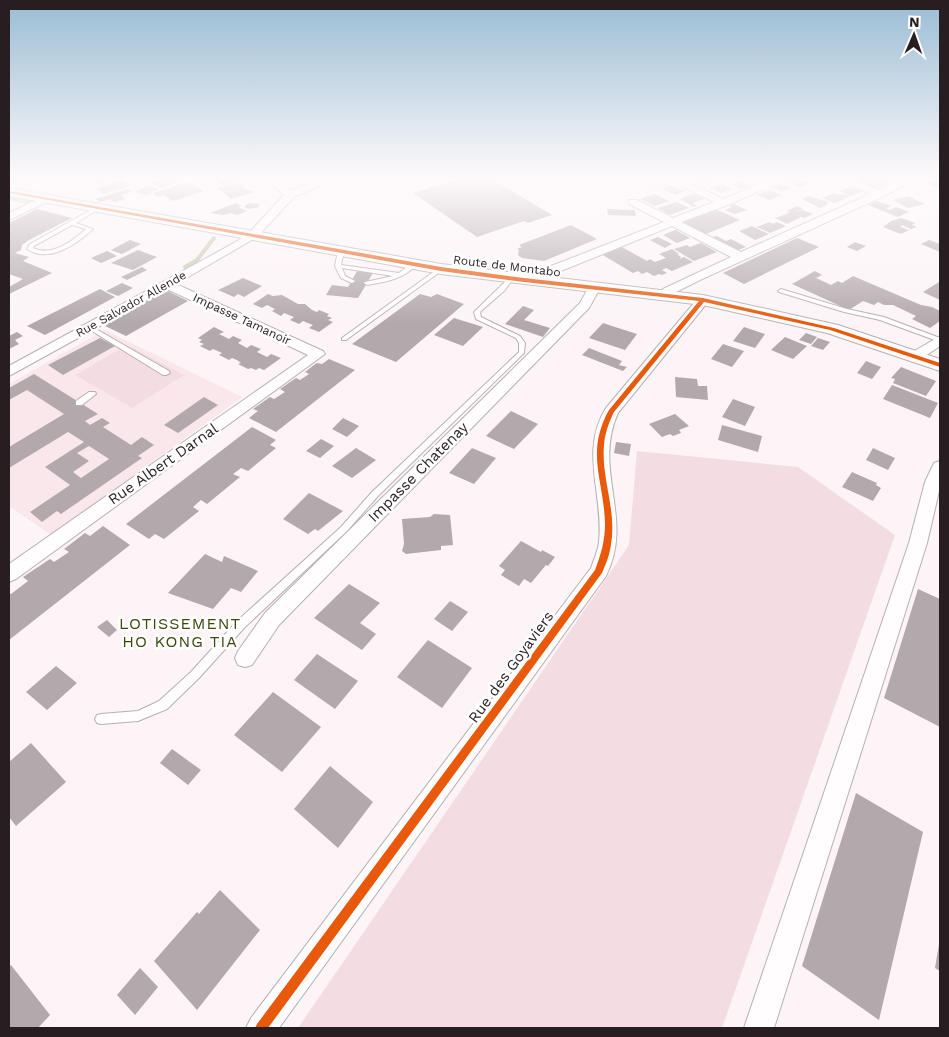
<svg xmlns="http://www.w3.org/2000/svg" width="949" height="1037" viewBox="0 0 949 1037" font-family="'Work Sans',sans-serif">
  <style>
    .built { fill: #f9e7eb }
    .green { fill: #f3dde3 }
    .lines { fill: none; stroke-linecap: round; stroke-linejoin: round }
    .stream { stroke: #c5c9b4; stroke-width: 4 }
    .building { fill: #b3a9ac; fill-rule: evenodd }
    .service-casing { stroke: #b7afb1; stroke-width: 2 }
    .minor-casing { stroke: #b7afb1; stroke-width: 2 }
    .secondary-casing { stroke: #b7afb1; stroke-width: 2 }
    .service { fill: #fffdfe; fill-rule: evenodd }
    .minor { fill: #fffdfe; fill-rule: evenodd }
    .secondary { fill: #fffdfe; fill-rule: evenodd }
    .cycleway-casing { stroke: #fff; stroke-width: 3 }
    .cycleway { fill: #e8590c; fill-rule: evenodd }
    .labels { text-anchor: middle; stroke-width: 5; stroke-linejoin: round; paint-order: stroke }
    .far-street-label { font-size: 12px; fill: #261e20; stroke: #fff }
    .street-label { font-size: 15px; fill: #261e20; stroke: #fff }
    .neighbourhood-label { font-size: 16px; letter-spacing: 1px; fill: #3a470e; stroke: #fff }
  </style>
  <rect width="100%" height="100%" fill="#fcf4f6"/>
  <!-- built -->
  <path class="built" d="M105 330 242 397 51 535 9 506V384Z"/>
  <!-- green -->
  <path class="green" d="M622 178H688L651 192Z
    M127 345 184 375 132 408 75 375Z
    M637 451 798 467 895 535 722 1028H298L629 545Z"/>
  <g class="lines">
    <!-- stream -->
    <path class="stream" d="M9 198 28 202
      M185 267 197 260 214 238"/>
  </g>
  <!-- building -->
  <path class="building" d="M94 178H117V179L98 184 92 179Z
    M165 178H180L184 180 162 188 152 183Z
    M212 178H241V179L223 185Z
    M464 178H490L552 215 528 223 524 221 477 237 413 193Z
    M696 178H712L716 180 704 184 693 179Z
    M793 178H798L810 183 799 187 785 181Z
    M858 178H889L892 180 885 183 874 179 886 184 873 189 856 182 861 180Z
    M936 178H940V188L926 183Z
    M122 180 130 186 104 194 96 189Z
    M188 182 204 191 173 201 163 195 158 197 153 193Z
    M240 182 245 185 242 186 247 190H250L254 192 231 199 218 188Z
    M742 182 751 186 741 189 730 184Z
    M722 184 733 189 721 193 710 188Z
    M780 184 791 188 782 192 772 187Z
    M671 185 678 189 687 190 676 195 662 189Z
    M147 186 159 189 145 195 135 192Z
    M851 187 863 191 851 196 840 191Z
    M127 189 132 192 121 195 125 199 114 202 110 199 101 202 95 199Z
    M768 190 775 192 782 195 769 200 757 195Z
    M834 193 840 195 843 194 850 196 835 203 822 198Z
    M655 194 669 201 655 206 640 199Z
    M692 194H695L704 199 692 203 697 206 694 207 680 199Z
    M809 196 829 202 826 203 829 204 820 208 802 199Z
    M910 196 914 199 925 204 908 208 893 200Z
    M876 201 892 206 886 208 890 210 896 207 909 212 898 217 868 205Z
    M677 202 689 208 670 215 657 208Z
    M236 203 242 206 238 207 247 211 237 215 231 213 223 215 210 213Z
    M249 203 259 204V207L249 209 245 208V206Z
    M734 204 747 210 735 214 725 210 732 207 729 206Z
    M797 206 803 209 794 212 803 210 813 214 804 218 798 215 801 217 787 224 775 218 787 214H786L790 212 787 211Z
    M37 209 72 218 29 240 22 245 21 250 15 253 29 257 23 261 52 273 9 294V287L23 279 9 274 10 267H9V223Z
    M607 209 635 210 636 216 608 215Z
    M715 209 740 220 706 234 682 223Z
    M901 218 915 223 912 225 917 227 911 229 902 225 900 227 909 230 901 234 883 227 891 221Z
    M769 222 773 224 777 222 786 226 770 233 757 227Z
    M571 225 597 239 544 261 522 258 518 255 519 250 517 249 522 247 519 245Z
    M752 226 769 234 755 240 739 231Z
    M675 230H676L690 238 677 243 663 235Z
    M716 236 726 241 731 239 746 247 735 251 711 238Z
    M658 237 672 244 665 248 650 240Z
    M797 238 819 247 744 284 723 273Z
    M130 240 141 244 122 254 111 250Z
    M929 240 940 244V252L921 244Z
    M855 242 866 246 857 251 847 247Z
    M701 243 717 252 694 261 674 249 687 245 690 247Z
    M620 246 647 261 650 259 655 262 666 258 659 254 672 249 679 254H677L681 257 679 259 684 257 693 262 672 271 666 268 662 270 667 273 662 275 659 274 654 276 647 272 642 274 638 271 633 273 601 254Z
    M138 250 157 257 133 270 111 263Z
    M107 251 117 256 101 263 91 258Z
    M142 267 147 270 127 280 121 277Z
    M357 271 373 273 358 298 326 295 332 285 348 287Z
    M815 271 822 275 816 278 831 285 838 281 842 283 853 276 921 305 932 307 940 311V321L930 328 912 319 916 316 893 305H884L878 302 874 305 863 301 849 310 792 284Z
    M243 278 262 286 244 297 238 294 234 297 218 290Z
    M939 282 940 300 923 292Z
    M122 283 133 288 118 296 106 291Z
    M100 289 115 297 45 335 27 326Z
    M166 290 188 301 126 336 103 325Z
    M268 294 273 296 282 295 298 304H305L312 310 317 312 319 310 329 314 327 316 332 318 328 320 333 322 319 332 309 328 313 325 303 321 299 324 290 320 294 317 284 313 281 316 272 311 275 309 267 305 262 308 253 304Z
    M420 294 431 297 437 294 464 304 396 362 352 344Z
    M523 306 534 310 524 320 550 328 543 337 505 324Z
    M454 318 483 327 463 346 434 335Z
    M603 323 615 327 637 334 625 350 589 338Z
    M214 327 224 332 219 334 229 339 233 336 242 340 238 343 247 348 251 345 261 349 257 352 267 357 271 354 281 358 264 370 259 368 256 370 251 368 248 369 238 364 241 363 237 360 232 358 229 360 219 355 222 353 213 349 210 351 200 346 204 344 199 342 202 340 198 338Z
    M744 327 765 334 755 348 733 341Z
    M17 332 23 336 15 340 19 344 9 349V336Z
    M806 333 817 337 811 344 799 340Z
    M785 337 807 346 793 359 771 350Z
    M100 338 115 346 63 375 48 365Z
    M818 338 830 342 823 350 811 346Z
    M723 344 744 351 732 367 711 359Z
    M589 348 622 361 619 365 627 367 623 371 582 355Z
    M329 359 355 370 276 432 249 418 258 411 253 409 270 397 274 399 285 392 280 389 296 378 300 380 309 374 305 372 314 365 317 363 322 364Z
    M866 361 881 367 872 379 857 373Z
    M901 367 936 381 926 396 893 383 895 379 891 378Z
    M34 374 98 414 85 421 90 425 102 418 110 423 103 427 131 445 142 437 154 445 138 456 142 458 61 514 57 511 42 522 30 512 70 485 45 467 84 442 68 432 9 468V447L64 414 27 390 9 400V388ZM89 446 109 459 81 478 73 472 89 461 77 453Z
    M675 377 697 379 698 386H707L708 400 676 397Z
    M892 385 938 403 930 418 883 399Z
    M204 397 218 405 178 433 164 425Z
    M733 399 755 407 745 426 722 417Z
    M511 411 538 424 514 449 486 436Z
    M675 414 689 426 679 430 681 433 673 436 670 434 662 437 649 424Z
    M343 418 359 426 347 437 332 429Z
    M722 425 762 436 758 452 718 440Z
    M252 427 276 440 270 445 276 448 248 471 241 468 233 474 240 477 207 504 201 500 193 507 199 511 164 539 155 534 149 539 126 524Z
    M321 439 334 446 320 458 306 451Z
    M616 442 631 444 629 456 614 453Z
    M356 448 376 460 352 478 332 466Z
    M472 448 496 458 474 484 449 473Z
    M873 448 895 458 888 470 866 460Z
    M852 472 877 483 876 485 881 488 873 501 842 487Z
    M309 493 343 511 318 531 315 529 308 534 283 519Z
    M434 514 450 515 453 545 441 546V550L406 554 402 551 404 544 402 519 430 517Z
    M103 526 130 545 9 640V593L11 594 28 581 23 577 50 559 54 562 69 552 64 549 85 533 90 536Z
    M521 541 541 552 542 550 555 557 548 566 546 565 531 583 524 579 519 586 501 575 505 570 499 566Z
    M205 554 222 562 224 556 258 571 241 592 231 588 213 609 168 593Z
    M349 584 380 603 360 623 376 634 362 650 314 618Z
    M918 589 940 599V727L884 698Z
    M450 601 468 612 452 631 434 619Z
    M107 620 117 630 109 637 97 627Z
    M428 640 472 668 442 708 397 677Z
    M317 654 358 681 335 709 294 680Z
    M56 666 77 683 47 710 26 692Z
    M273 692 321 727 282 772 234 735Z
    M31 743 66 782 16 826 9 817V762Z
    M172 749 201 770 188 785 160 763Z
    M330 766 373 802 338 848 294 809Z
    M856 793 923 832 879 1020 802 966Z
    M220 890 260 930 197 1010 154 961 197 912 199 914Z
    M939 944H940V971L935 968Z
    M11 965 50 1015 38 1028H9V967Z
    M140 968 158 987 135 1015 117 995Z"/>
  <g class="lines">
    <!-- service casing -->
    <g class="service-casing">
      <path id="service" d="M96 207 101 208 76 223 93 229C77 244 48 264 27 249L30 244ZM72 225 86 229C72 241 52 257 33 248L34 246Z
        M341 249 344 251 341 265 399 273 412 263 417 264C404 279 386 282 367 285L364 283 365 282 393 276 342 268 345 276 355 281 352 283 341 278 335 266 338 251Z
        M439 268 444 269 346 340H342V338Z
        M510 277 513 279 504 291 480 312 481 317 520 336 525 343 524 353 378 496 347 531 245 627 199 678 167 709 138 721 101 724 97 723 95 719 97 715 101 714 138 711 159 701 191 672 237 621 341 527 372 492 519 352V343L516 338 476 319 474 312Z
        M781 289 847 309 884 317 940 338V342L880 320 844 312 779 292 778 291Z
        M89 325 169 371 170 373 166 375H163L87 328V326Z
        M89 392H95L96 394 82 405H76V401Z"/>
    </g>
    <!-- minor casing -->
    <g class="minor-casing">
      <path id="minor" d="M265 178H276L291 191 322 178H338L294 197 257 237 176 284 323 351 325 354 16 579 9 582V564L308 355 167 289 9 376V366L234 243 249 233 284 195Z
        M774 178H789L728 205 681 222 741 252 870 194 834 178H849L878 190 903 178H917L884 196 700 280 672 294 669 299H661L659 296 663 289 731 257 672 226 556 273 552 286 548 287 542 283 546 268 664 222 629 204V200H637L673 218 714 202 679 185V181H685L723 199Z
        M45 196 50 199 49 201 9 220V213Z
        M594 284 600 288 589 308 279 625 252 665 245 667 238 665 235 658 238 651 265 613 580 303 590 285Z
        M703 296 707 297 709 300 707 303 618 413C592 471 635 518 606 576L279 1028H246L251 1018 591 568C594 559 598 551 599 542 604 495 579 451 606 408L699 297Z
        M940 336V346L921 359H911L909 356 911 353Z
        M940 461V487L927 543 774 1028H744L909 543 925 482 934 463Z"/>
    </g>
    <!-- secondary casing -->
    <g class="secondary-casing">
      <path id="secondary" d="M9 188 441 264 703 295 838 325 940 359V371L827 333 703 305 441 274 9 196Z"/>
    </g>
    <!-- service -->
    <use href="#service" class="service"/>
    <!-- minor -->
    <use href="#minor" class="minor"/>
    <!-- secondary -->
    <use href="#secondary" class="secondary"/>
    <!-- cycleway casing -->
    <g class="cycleway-casing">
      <path id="cycleway" d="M9 191 441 267 524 278 703 298 834 328 940 363V367L830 330 704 302 614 412C609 422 605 433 604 445 601 478 617 511 611 544 610 554 606 564 602 573L268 1028H255L257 1024 595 570C601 554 605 541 605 524 604 480 585 453 609 410L699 301 524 282 441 271 9 193Z"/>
    </g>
    <!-- cycleway -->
    <use href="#cycleway" class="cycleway"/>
  </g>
  <!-- sky -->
  <linearGradient id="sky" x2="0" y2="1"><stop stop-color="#9abcd3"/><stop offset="0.55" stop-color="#fefafb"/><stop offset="1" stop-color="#fefafb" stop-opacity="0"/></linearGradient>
  <rect width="949" height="324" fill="url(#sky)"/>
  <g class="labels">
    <!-- far-street labels -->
    <g class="far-street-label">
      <text transform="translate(507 266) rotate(7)" y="4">Route de Montabo</text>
      <text transform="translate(131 304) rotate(-29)" y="4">Rue Salvador Allende</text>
      <text transform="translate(242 319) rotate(25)" y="4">Impasse Tamanoir</text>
    </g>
    <!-- street labels -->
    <g class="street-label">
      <text transform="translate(163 464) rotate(-35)" y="5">Rue Albert Darnal</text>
      <text transform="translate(418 472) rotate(-45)" y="5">Impasse Chatenay</text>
      <text transform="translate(511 667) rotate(-54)" y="5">Rue des Goyaviers</text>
    </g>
    <!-- neighbourhood labels -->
    <g class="neighbourhood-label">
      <text x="180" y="629">LOTISSEMENT<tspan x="180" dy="18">HO KONG TIA</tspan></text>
    </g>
  </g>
  <!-- border -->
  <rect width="949" height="1037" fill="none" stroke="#261e20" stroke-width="20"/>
  <!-- north arrow -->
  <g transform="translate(914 35) rotate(2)" stroke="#ffffff" stroke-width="4" paint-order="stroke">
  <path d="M0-4L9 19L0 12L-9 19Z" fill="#261e20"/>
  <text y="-8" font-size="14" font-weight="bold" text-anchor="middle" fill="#261e20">N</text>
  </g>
</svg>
